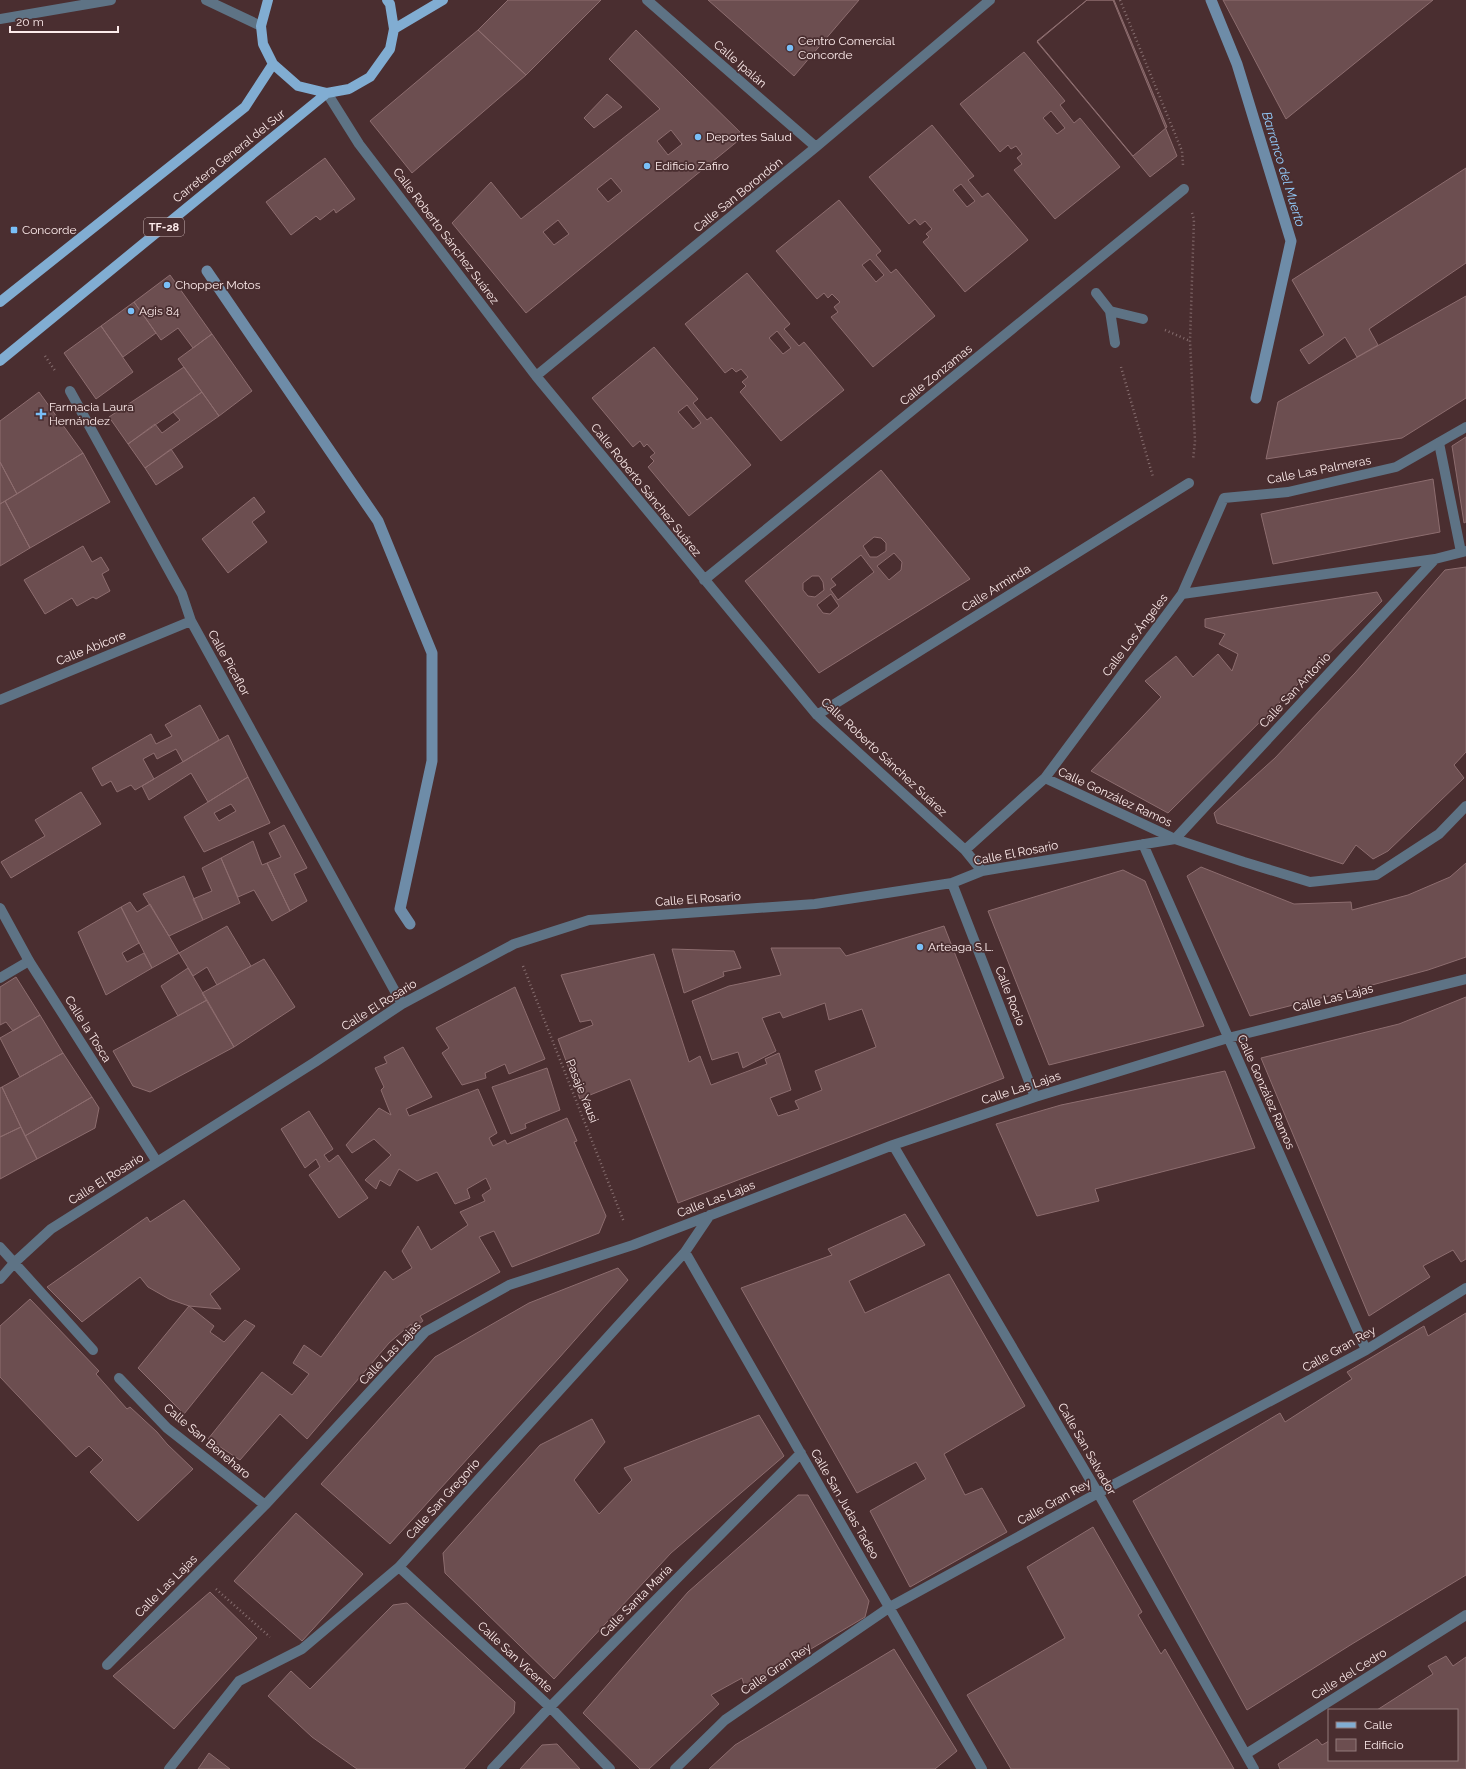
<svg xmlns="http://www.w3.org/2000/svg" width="1466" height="1769" viewBox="0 0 1466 1769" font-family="Raleway,sans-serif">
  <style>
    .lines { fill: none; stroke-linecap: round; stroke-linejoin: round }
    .stream { stroke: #6e8ca8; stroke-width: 11 }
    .building { fill: #6c4e50; stroke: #8d6d6f; fill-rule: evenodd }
    .path { stroke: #876f70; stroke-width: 2.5; stroke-dasharray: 1 3; stroke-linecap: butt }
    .pedestrian { stroke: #5e7385; stroke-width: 10 }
    .minor { stroke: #5e7385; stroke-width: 10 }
    .primary { stroke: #81add2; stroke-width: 10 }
    .poi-dot { fill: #79bff8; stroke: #4a2e30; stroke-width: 1.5 }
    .labels { text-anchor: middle; stroke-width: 3.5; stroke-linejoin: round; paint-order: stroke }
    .shield { fill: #4a2e30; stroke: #c7b2b3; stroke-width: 1 }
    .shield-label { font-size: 11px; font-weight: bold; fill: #fdebeb }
    .poi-label { font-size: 12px; fill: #fdebeb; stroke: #4a2e30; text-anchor: start }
    .street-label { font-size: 12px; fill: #fdebeb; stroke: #4a2e30 }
    .water-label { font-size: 13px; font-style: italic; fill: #94ceff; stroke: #4a2e30 }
  </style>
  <rect width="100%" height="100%" fill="#4a2e30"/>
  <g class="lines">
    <!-- stream -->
    <path class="stream" d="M1211 0 1237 64 1291 241 1256 398
      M207 271 378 521 432 653V761L400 909 410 924"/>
  </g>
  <!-- building -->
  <path class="building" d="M508 0H601L526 75 478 30Z
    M708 0H859L794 76Z
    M1087 0H1113L1177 156 1150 177 1037 42Z
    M1087 0H1114L1167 127 1133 156 1037 41Z
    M1223 0H1433L1286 119Z
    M478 30 526 75 412 173 370 121Z
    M636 30 744 136 526 313 452 223 491 182 521 219 660 109 609 59ZM671 130 682 144 668 155 657 141ZM611 178 622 191 608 202 597 189ZM558 220 569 234 554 245 543 232Z
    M1024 52 1065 101 1060 105 1074 123 1080 118 1120 167 1055 219 1014 170 1022 164 1017 158 1022 154 1016 146 1011 149 1008 145 1000 152 960 104ZM1051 111 1065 128 1057 134 1043 118Z
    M607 94 622 107 594 128 584 118Z
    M932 125 974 176 968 180 982 197 988 193 1028 240 965 292 923 242 929 237 926 234 932 229 925 221 920 225 915 219 909 224 869 177ZM961 184 975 201 967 207 953 190Z
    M325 158 355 199 336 213 334 209 320 220 316 216 291 235 266 202Z
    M1466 168V263L1369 329 1378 345 1357 357 1345 337 1309 364 1300 350 1324 335 1292 280Z
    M839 200 881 251 876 255 891 273 896 269 935 316 873 367 831 317 838 312 834 307 840 302 832 294 828 298 824 293 817 299 776 251ZM870 259 884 275 876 282 862 265Z
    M747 273 790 324 784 329 799 346 804 342 844 390 781 441 740 392 746 386 742 382 748 377 741 369 736 372 732 368 725 373 685 324ZM777 331 791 348 783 354 769 338Z
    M170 275 212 334 193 348 178 328 161 340 134 302Z
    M1466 296V398L1402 438 1266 459 1278 402Z
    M134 302 156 333 123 357 101 326Z
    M101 326 133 372 96 399 64 353Z
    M212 334 252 391 219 416 178 359Z
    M654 347 698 399 693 403 707 420 711 417 751 465 689 516 648 467 654 461 650 457 655 453 647 444 644 447 640 441 633 447 592 398ZM687 405 701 423 693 429 678 412Z
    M184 367 202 392 128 444 109 417Z
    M39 392 83 453 17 494 0 462V421Z
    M202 392 219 416 145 468 128 444 155 424 162 433 180 420 173 412Z
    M1466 437V522L1464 523 1452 446Z
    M171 449 183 467 156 485 145 468Z
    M83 453 110 502 30 548 5 501Z
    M0 462 17 494 0 504Z
    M881 470 970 579 819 673 745 581ZM874 537 881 538 886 543V551L877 557H870L863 546ZM894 553 902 562 901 570 889 580 877 566ZM861 555 874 572 838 600 830 589 836 585 831 579ZM812 576H819L823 582 824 590 815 597 808 596 803 590V583ZM831 594 839 606 830 614 823 613 817 605Z
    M1433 479 1440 532 1273 564 1261 514Z
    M254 497 265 512 252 522 267 542 228 573 202 539Z
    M5 501 30 548 0 566V504Z
    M83 546 92 562 101 557 109 570 102 574 110 591 96 599 93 597 77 606 72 598 45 614 24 580Z
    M1466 567V752L1454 765 1464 778 1388 851 1373 859 1356 845 1343 864 1217 823 1214 813 1275 758 1355 673 1445 570Z
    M1377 592 1382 601 1168 813 1091 771 1161 697 1145 681 1176 656 1193 677 1218 654 1232 671 1238 654 1219 644 1225 634 1205 627V619Z
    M200 705 219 740 183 762 176 749 157 759 154 753 143 759 154 779 135 790 131 785 117 792 111 781 102 786 92 768 151 734 156 744 172 736 165 725Z
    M228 735 248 777 208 802 191 773 149 800 142 786Z
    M248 777 270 823 204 852 184 817ZM231 804 236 811 219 821 214 813Z
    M81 792 101 824 11 878 1 862 45 836 35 820Z
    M284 825 307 868 294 874 307 901 290 911 267 863 281 857 269 833Z
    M253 841 262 865 267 863 290 911 272 921 254 890 238 897 221 858Z
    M221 858 240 903 203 920 193 899 212 891 202 868Z
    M1466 863V957L1428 970 1372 985 1250 1016 1187 876 1201 867 1294 904 1351 902 1352 910 1408 895 1450 877Z
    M1123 870 1145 881 1204 1026 1049 1065 988 911Z
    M184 876 203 920 169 936 143 894Z
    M130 902 137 912 150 904 179 953 152 968 121 907Z
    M121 907 139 943 122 953 127 962 144 953 152 968 106 995 78 932Z
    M227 926 251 966 217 985 207 967 193 976 179 953Z
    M944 926 1004 1078 678 1203 630 1079 580 1099 558 1039 593 1025 591 1020 580 1022 561 975 654 954 689 1062 700 1056 711 1085 767 1064 765 1059 779 1053 791 1090 770 1098 778 1116 799 1109 795 1101 822 1090 815 1071 876 1047 862 1009 829 1020 825 1003 783 1018 780 1012 762 1018 776 1051 743 1068 738 1052 712 1060 692 1001 729 986 781 975 771 948H840L846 956Z
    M672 949 734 951 741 968 723 972 724 976 684 993Z
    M264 959 295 1007 234 1047 202 993Z
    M188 968 207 1000 178 1016 161 986Z
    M16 977 40 1015 13 1031 6 1022 0 1025V987Z
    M515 987 545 1059 509 1074 505 1064 485 1073 486 1078 462 1085 442 1053 449 1048 436 1028Z
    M1466 997V1259L1461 1262 1453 1250 1423 1266 1430 1277 1369 1316 1261 1058 1399 1024Z
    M207 1000 234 1047 150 1092 133 1086 113 1051Z
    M40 1015 63 1053 20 1077 0 1038Z
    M403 1047 432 1097 406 1109 409 1116 478 1089 497 1133 489 1138 493 1146 505 1140 507 1144 567 1118 577 1141 574 1142 606 1216 599 1233 512 1267 494 1231 479 1237 500 1272 420 1316 423 1321 412 1329 411 1324 389 1343 307 1439 280 1414 240 1460 208 1439 262 1372 292 1395 309 1374 293 1363 304 1345 321 1357 385 1271 393 1280 412 1268 402 1251 418 1226 431 1250 468 1225 460 1212 485 1201 482 1195 491 1189 486 1178 467 1189 470 1198 455 1204 437 1172 417 1181 399 1169 390 1186 380 1180 376 1189 365 1180 391 1155 374 1139 352 1153 346 1145 379 1108 391 1115 381 1090 384 1087 375 1068 387 1063 384 1057Z
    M63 1053 92 1097 25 1136 2 1087Z
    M547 1068 560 1110 525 1124 526 1128 511 1134 492 1087Z
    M1225 1071 1255 1148 1095 1189 1099 1201 1037 1216 996 1124 1061 1105Z
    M2 1087 21 1127 0 1137V1088Z
    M92 1097 99 1108 95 1128 37 1159 25 1136Z
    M309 1111 333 1149 324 1155 329 1162 338 1155 368 1198 339 1218 309 1175 320 1167 316 1159 305 1168 281 1129Z
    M21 1127 37 1159 0 1179V1137Z
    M184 1200 240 1269 210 1294 221 1309 189 1306 169 1299 148 1287 140 1277 82 1322 47 1287 147 1217 150 1222Z
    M905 1214 925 1245 849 1281 865 1313 949 1274 1025 1406 944 1454 965 1495 982 1488 1007 1532 910 1587 870 1511 926 1479 916 1462 857 1493 741 1288 832 1255 828 1249Z
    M618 1268 628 1280 559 1358 390 1544 321 1484 435 1357 529 1303Z
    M30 1299 99 1371 96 1374 127 1409 130 1407 157 1432 167 1444 193 1469 138 1521 90 1472 103 1460 89 1446 76 1457 0 1377V1326Z
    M189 1306 214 1326 210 1332 224 1342 245 1320 255 1326 184 1414 138 1368Z
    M1466 1313V1575L1352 1644 1247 1710 1133 1501 1280 1413 1285 1422 1352 1379 1347 1372 1424 1326 1428 1336Z
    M759 1415 784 1456 671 1553 554 1679 445 1573 443 1553 540 1445 592 1419 605 1442 574 1480 599 1514 632 1480 624 1468Z
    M798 1495H808L869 1601 865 1617 745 1688 742 1678 711 1695 719 1704 649 1769H640L583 1713 688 1592Z
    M296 1513 363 1574 302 1641 234 1581Z
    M1093 1527 1142 1612 1138 1615 1161 1654 1165 1649 1234 1769H1011L967 1695 1065 1638 1027 1567Z
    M210 1592 257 1638 174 1729 113 1676Z
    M407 1603 515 1702 514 1713 464 1769H357L312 1737 268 1696 291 1671 310 1689 393 1605Z
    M894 1649 957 1751 935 1769H709L735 1745Z
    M1446 1656 1453 1666 1466 1657V1769H1280L1278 1764 1317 1739 1322 1745 1329 1741V1760H1457V1710H1377L1433 1674 1428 1666Z
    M557 1744 580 1769H520L542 1745Z
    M209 1753 230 1769H198Z"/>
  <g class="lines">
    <!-- path -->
    <path class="path" d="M1120 0 1182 151 1183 165
      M1192 213 1194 219 1190 341 1195 441 1193 460
      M1165 330 1190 341
      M45 356 56 372
      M1121 367 1153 477
      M523 966 624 1222
      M216 1589 270 1637"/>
    <!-- pedestrian -->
    <path class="pedestrian" d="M1096 293 1110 311 1143 319
      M1110 311 1115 343
      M1439 443 1461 552
      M0 978 29 961"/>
    <!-- minor -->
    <path class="minor" d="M206 0 261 26
      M647 0 816 147
      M0 19 111 0
      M327 93 359 144 536 376 817 715 965 850 982 871
      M536 376 816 147 990 0
      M70 391 182 594 191 621 402 1004
      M704 580 1184 189
      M1182 594 1224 498 1288 492 1396 467 1466 427
      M0 700 191 621
      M817 715 1189 483
      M1045 778 1175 839 1435 559
      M1143 844 1366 1350
      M965 850 1045 778 1182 594 1435 559 1466 551
      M952 883 1035 1097
      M0 908 29 961 157 1162
      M893 1145 1098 1493 1254 1769
      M0 1247 93 1350
      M685 1252 982 1769
      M0 1279 14 1263 51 1229 315 1062 402 1004 514 944 589 920 815 904 952 883 982 871 1175 839 1244 862 1310 882 1376 875 1439 834 1466 806
      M119 1378 167 1428 265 1505
      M399 1567 550 1707 610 1769
      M107 1665 265 1505 425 1332 509 1285 633 1245 893 1145 1035 1097 1228 1038 1466 979
      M1246 1754 1466 1615
      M169 1769 239 1681 302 1649 399 1567 685 1252 710 1215
      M492 1769 550 1707 801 1453
      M675 1769 725 1720 890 1607 1098 1493 1366 1350 1466 1288"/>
    <!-- primary -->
    <path class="primary" d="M268 0 261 26 263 44 273 64 298 86 327 93 349 89 370 77 390 49 394 29 390 4 387 0
      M394 29 443 0
      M0 302 245 107 273 64
      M0 361 327 93"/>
  </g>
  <!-- markers -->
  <g class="poi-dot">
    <circle cx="790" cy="48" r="4"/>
    <circle cx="698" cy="137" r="4"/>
    <circle cx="647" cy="166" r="4"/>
    <rect x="10" y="226" width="8" height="8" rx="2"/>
    <circle cx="167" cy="285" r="4"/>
    <circle cx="131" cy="311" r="4"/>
    <path d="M39 408h4v4h4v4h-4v4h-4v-4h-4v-4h4z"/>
    <circle cx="920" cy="947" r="4"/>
  </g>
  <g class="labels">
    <!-- shield labels -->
    <rect class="shield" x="144" y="218" width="40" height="18" rx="3"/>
    <g class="shield-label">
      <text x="164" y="231">TF-28</text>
    </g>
    <!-- poi labels -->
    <g class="poi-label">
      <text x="798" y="45">Centro Comercial<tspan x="798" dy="14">Concorde</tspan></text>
      <text x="706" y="141">Deportes Salud</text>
      <text x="655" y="170">Edificio Zafiro</text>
      <text x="22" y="234">Concorde</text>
      <text x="175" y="289">Chopper Motos</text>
      <text x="139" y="315">Agis 84</text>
      <text x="49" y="411">Farmacia Laura<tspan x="49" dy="14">Hernández</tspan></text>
      <text x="928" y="951">Arteaga S.L.</text>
    </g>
    <!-- street labels -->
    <g class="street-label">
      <text transform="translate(740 64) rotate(41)" y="4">Calle Ipalán</text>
      <text transform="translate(229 156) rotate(-39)" y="4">Carretera General del Sur</text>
      <text transform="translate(738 195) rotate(-39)" y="4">Calle San Borondón</text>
      <text transform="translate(446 236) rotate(53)" y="4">Calle Roberto Sánchez Suárez</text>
      <text transform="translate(936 375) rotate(-39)" y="4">Calle Zonzamas</text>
      <text transform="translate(1319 470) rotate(-11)" y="4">Calle Las Palmeras</text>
      <text transform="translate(646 490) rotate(51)" y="4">Calle Roberto Sánchez Suárez</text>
      <text transform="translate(996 588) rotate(-32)" y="4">Calle Arminda</text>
      <text transform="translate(1135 635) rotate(-53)" y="4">Calle Los Ángeles</text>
      <text transform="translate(91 648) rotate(-22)" y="4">Calle Abicore</text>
      <text transform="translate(229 663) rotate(61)" y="4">Calle Picaflor</text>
      <text transform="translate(1295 690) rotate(-47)" y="4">Calle San Antonio</text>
      <text transform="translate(884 757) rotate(43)" y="4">Calle Roberto Sánchez Suárez</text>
      <text transform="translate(1115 797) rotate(25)" y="4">Calle González Ramos</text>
      <text transform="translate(1016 853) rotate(-11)" y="4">Calle El Rosario</text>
      <text transform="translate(698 899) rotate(-4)" y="4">Calle El Rosario</text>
      <text transform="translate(1010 996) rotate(69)" y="4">Calle Rocio</text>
      <text transform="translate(1333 998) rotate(-14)" y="4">Calle Las Lajas</text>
      <text transform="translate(379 1005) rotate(-32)" y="4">Calle El Rosario</text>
      <text transform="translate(88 1029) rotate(58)" y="4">Calle la Tosca</text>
      <text transform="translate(1021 1088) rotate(-18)" y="4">Calle Las Lajas</text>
      <text transform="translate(582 1091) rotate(68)" y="4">Pasaje Yausi</text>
      <text transform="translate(1266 1092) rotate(66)" y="4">Calle González Ramos</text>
      <text transform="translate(106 1179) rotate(-32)" y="4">Calle El Rosario</text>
      <text transform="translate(716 1199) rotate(-21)" y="4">Calle Las Lajas</text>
      <text transform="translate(1339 1349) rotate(-29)" y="4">Calle Gran Rey</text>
      <text transform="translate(390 1353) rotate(-46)" y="4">Calle Las Lajas</text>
      <text transform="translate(207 1441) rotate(40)" y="4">Calle San Beneharo</text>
      <text transform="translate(1087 1449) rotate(60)" y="4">Calle San Salvador</text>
      <text transform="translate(443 1499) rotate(-48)" y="4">Calle San Gregorio</text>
      <text transform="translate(1054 1502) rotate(-29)" y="4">Calle Gran Rey</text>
      <text transform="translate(845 1504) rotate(60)" y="4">Calle San Judas Tadeo</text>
      <text transform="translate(166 1586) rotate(-45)" y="4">Calle Las Lajas</text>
      <text transform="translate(636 1601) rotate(-45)" y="4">Calle Santa María</text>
      <text transform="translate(515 1657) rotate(43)" y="4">Calle San Vicente</text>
      <text transform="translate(776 1669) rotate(-34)" y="4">Calle Gran Rey</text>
      <text transform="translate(1349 1674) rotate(-32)" y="4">Calle del Cedro</text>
    </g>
    <!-- water labels -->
    <g class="water-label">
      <text transform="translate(1284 169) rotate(73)" y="5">Barranco del Muerto</text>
    </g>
  </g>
  <!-- legend -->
  <rect x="1328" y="1709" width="130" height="52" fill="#4a2e30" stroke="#927a7b"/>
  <rect x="1336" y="1722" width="20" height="6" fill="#81add2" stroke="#927a7b"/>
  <text x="1364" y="1729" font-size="12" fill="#fdebeb">Calle</text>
  <rect x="1336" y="1739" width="20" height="12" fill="#6c4e50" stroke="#927a7b"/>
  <text x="1364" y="1749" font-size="12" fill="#fdebeb">Edificio</text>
  <!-- scale -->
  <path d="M10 26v6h108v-6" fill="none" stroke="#fdebeb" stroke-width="2"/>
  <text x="16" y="26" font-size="12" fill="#fdebeb" stroke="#4a2e30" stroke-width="3" paint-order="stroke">20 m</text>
</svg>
